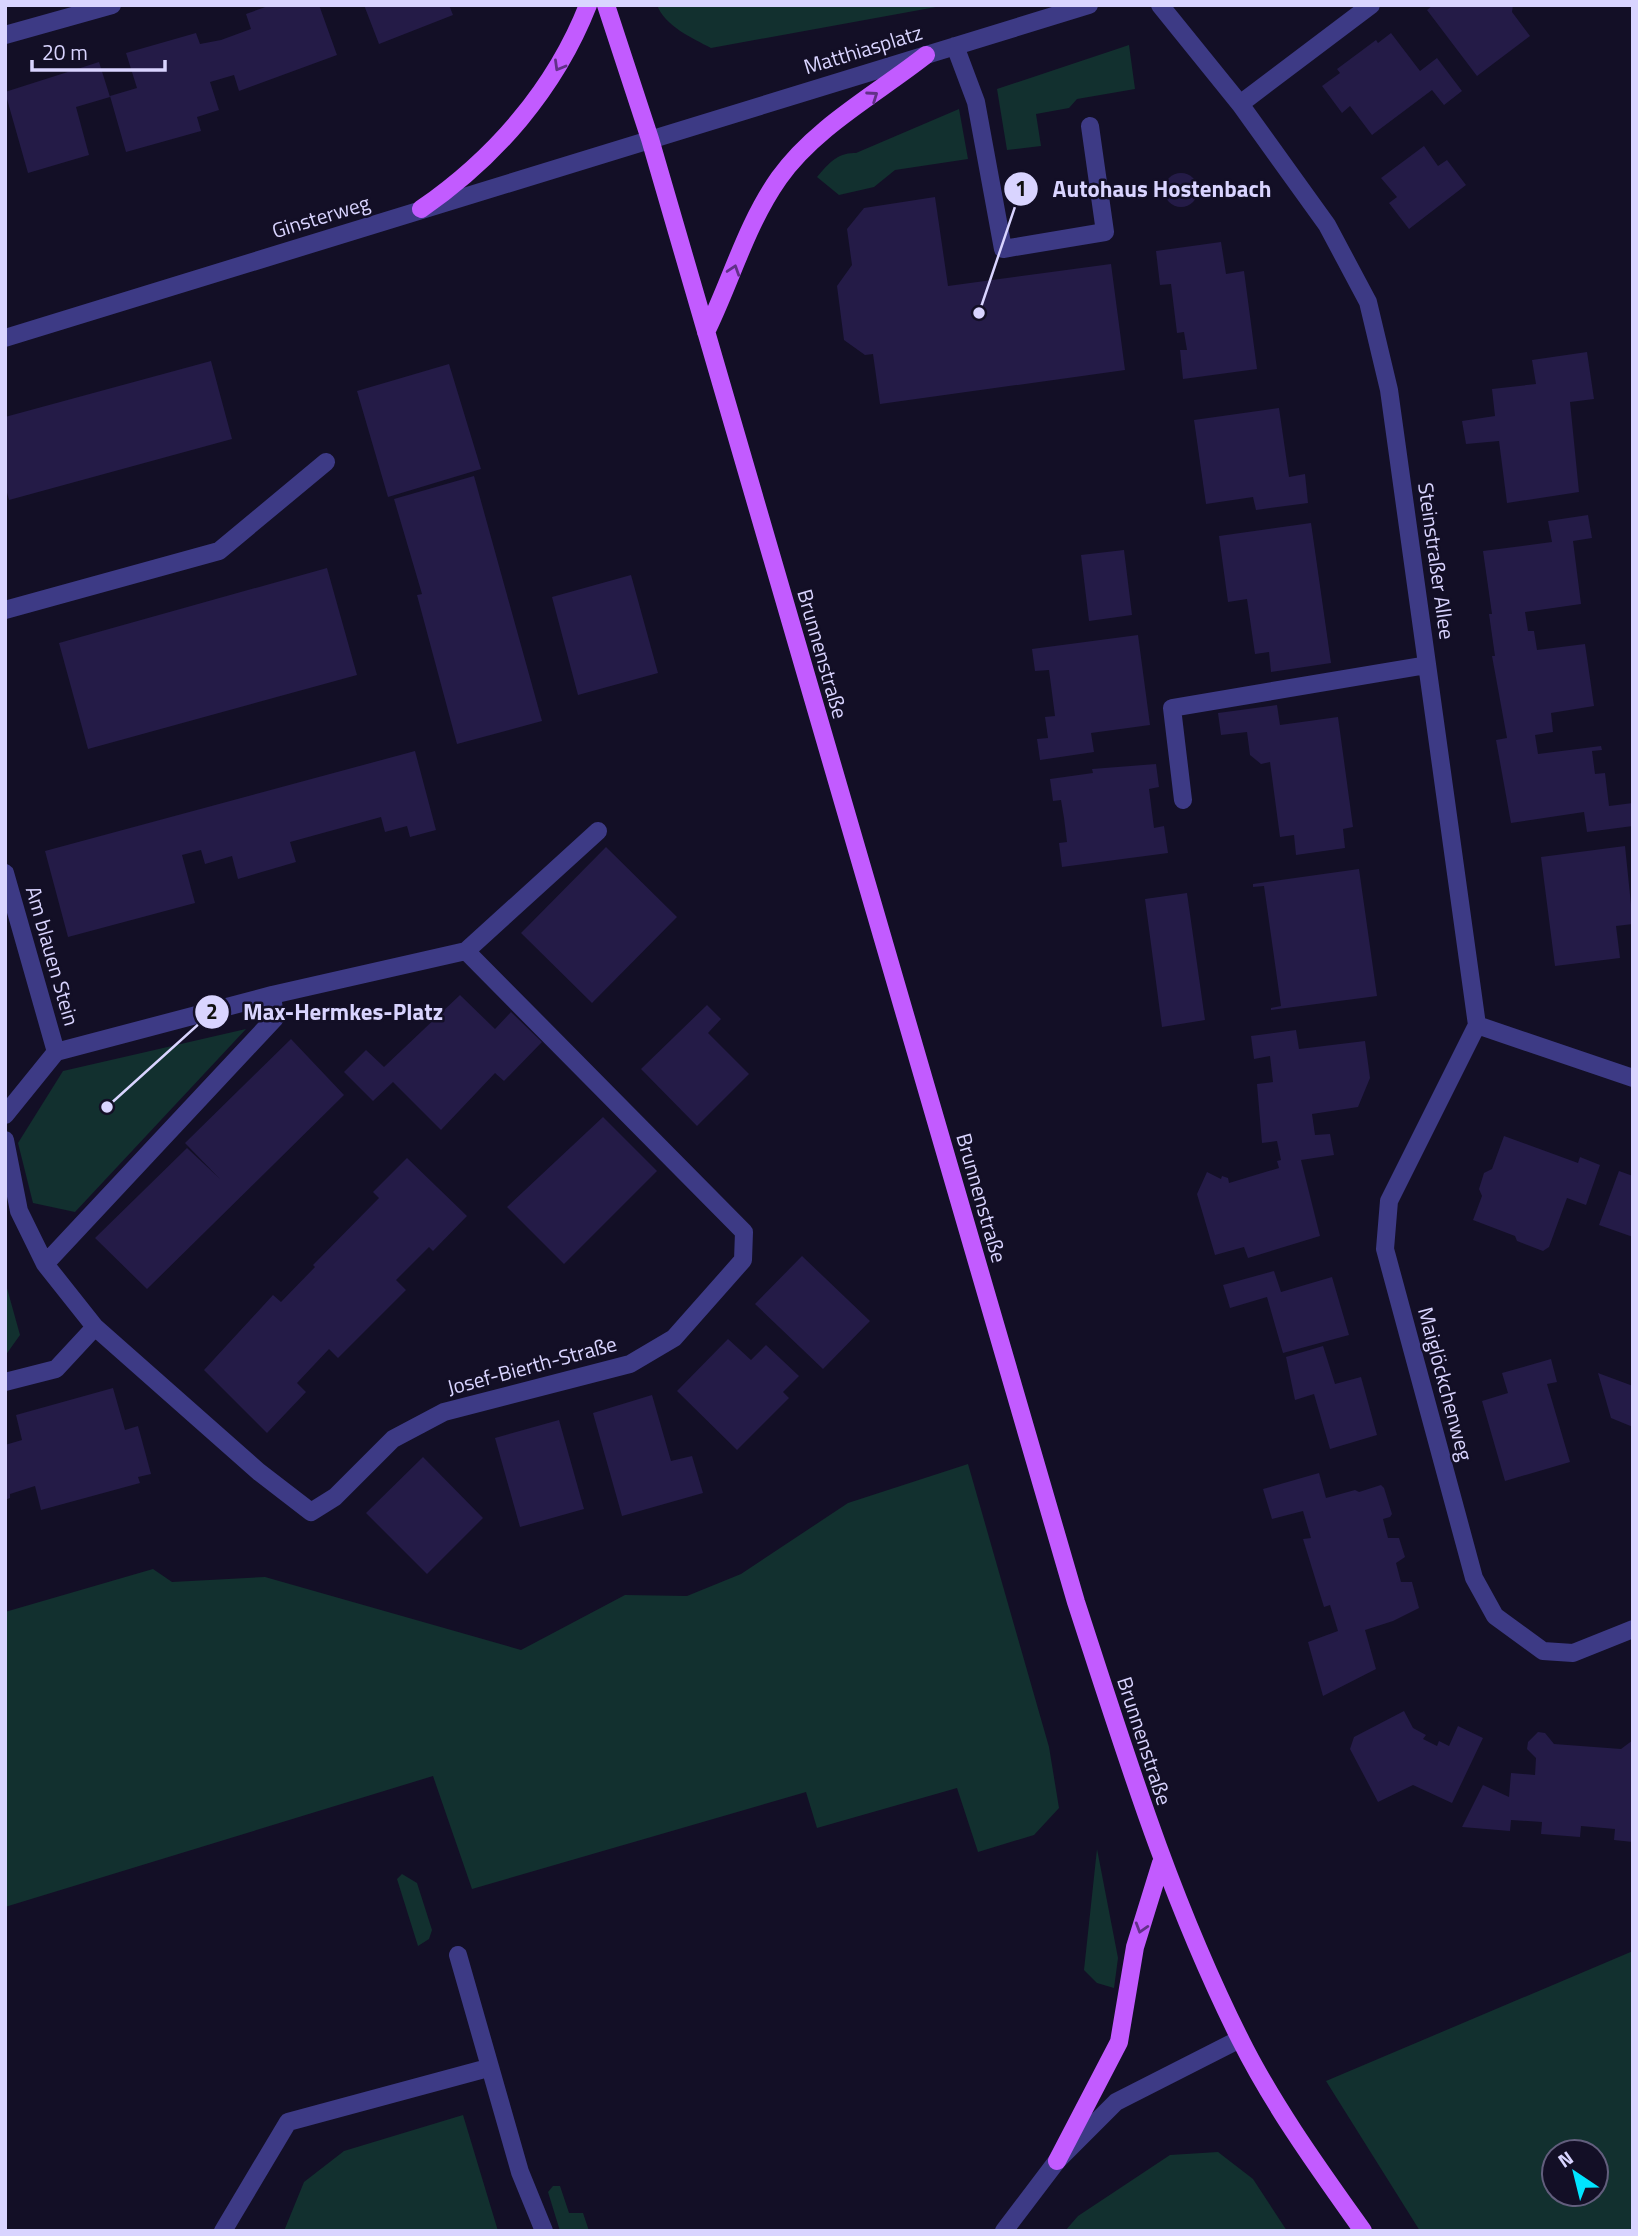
<svg xmlns="http://www.w3.org/2000/svg" width="1638" height="2236" viewBox="0 0 1638 2236" font-family="'Titillium Web',sans-serif">
  <style>
    .green { fill: #12302f; fill-rule: evenodd }
    .building { fill: #241b47 }
    .lines { fill: none; stroke-linecap: round; stroke-linejoin: round }
    .minor { stroke: #3d3a85; stroke-width: 18 }
    .major { stroke: #c25bff; stroke-width: 18 }
    .oneway { stroke: #623188 }
    .labels { text-anchor: middle; stroke-width: 5; stroke-linejoin: round; paint-order: stroke }
    .street-label { font-size: 21px; fill: #d9d4ff; stroke: #130f26 }
    .leader { fill: none; stroke: #d9d4ff; stroke-width: 2.5 }
    .callout-dot { fill: #d9d4ff; stroke: #130f26; stroke-width: 2.5 }
    .mark-label { font-size: 21px; text-anchor: middle; font-weight: bold; fill: #111 }
    .callout-label { font-size: 23px; text-anchor: middle; font-weight: bold; fill: #d9d4ff; stroke: #130f26; stroke-width: 5; stroke-linejoin: round; paint-order: stroke }
  </style>
  <rect width="100%" height="100%" fill="#130f26"/>
  <!-- green -->
  <path class="green" d="M657 5H947L711 48C692 38 665 26 657 5Z
    M1129 45 1135 89 1077 99 1069 108 1036 114 1041 146 1007 150 997 89Z
    M959 109 968 159 895 170 874 187 839 195 817 177C828 164 838 152 856 153Z
    M246 1029 75 1212 33 1203 18 1143 63 1071Z
    M5 1281 20 1335 5 1356Z
    M968 1464 1049 1747 1059 1808 1034 1835 978 1852 957 1788 817 1828 806 1792 472 1889 433 1776 5 1907V1612L153 1569 172 1582 265 1577 521 1650 625 1595 687 1596 741 1574 848 1503Z
    M1097 1849 1118 1958 1114 1988 1097 1983 1084 1970Z
    M402 1874 417 1883 432 1930 429 1939 418 1946 397 1879Z
    M1633 1951V2231H1420L1326 2081ZM1554 2152H1596V2194H1554Z
    M463 2115 498 2231H284L304 2182 344 2151Z
    M1218 2152 1253 2179 1287 2231H1065L1078 2216 1170 2155Z
    M553 2186H560L569 2213H583L589 2231H560L548 2192Z"/>
  <!-- building -->
  <path class="building" d="M271 5H319L337 55 239 91 234 75 210 82 219 110 197 117 201 131 126 152 110 96 137 88 126 53 196 33 200 44 221 40 251 29 246 14Z
    M364 5H449L453 15 379 44Z
    M1433 5H1513L1512 12 1530 36 1477 76 1427 10Z
    M1391 33 1420 71 1437 58 1462 91 1444 105 1432 90 1372 135 1350 106 1342 113 1322 86 1340 73 1337 69 1376 40 1378 43Z
    M99 62 110 97 76 107 89 155 28 173 5 92Z
    M1424 146 1438 166 1447 160 1466 185 1409 229 1389 203 1397 197 1381 178Z
    M1164 190a17 17 0 1 1 34 0a17 17 0 1 1-34 0Z
    M935 197 948 286 1111 264 1125 370 880 404 873 354 865 355 844 340 837 286 852 265 847 229 864 208Z
    M1221 242 1226 274 1244 271 1257 369 1183 379 1180 350H1187L1184 332 1177 333 1171 284 1160 285 1156 251Z
    M1587 352 1594 399 1570 402 1579 492 1507 503 1499 441 1466 444 1462 421 1495 416 1492 389 1536 384 1532 360Z
    M211 361 232 439 9 500 5 485V417Z
    M449 364 481 469 388 497 357 391Z
    M1279 408 1289 477 1305 474 1308 503 1256 510 1253 497 1206 504 1194 420Z
    M474 476 542 721 457 744 417 595 422 594 394 499Z
    M1588 515 1592 538 1573 541 1581 604 1525 612 1528 631H1534L1537 650 1585 644 1594 706 1551 713 1553 732 1535 735 1538 754 1601 746 1602 750 1592 751 1595 774 1605 773 1609 806 1633 803V826L1587 832 1584 812 1511 823 1496 740 1507 738 1492 656H1495L1489 614H1492L1483 551 1552 542 1548 521Z
    M1311 523 1331 663 1271 672 1269 652 1255 654 1247 599 1228 602 1219 536Z
    M1124 550 1132 615 1089 621 1081 555Z
    M327 568 357 675 88 749 59 643Z
    M631 575 658 673 578 695 552 597Z
    M1138 635 1150 725 1091 733 1094 752 1040 760 1037 739 1048 738 1045 717 1055 716 1049 670 1035 671 1032 649Z
    M1277 705 1280 725 1338 717 1353 827 1343 829 1345 848 1296 855 1294 835 1280 837 1270 762 1261 764 1250 755 1247 732 1221 735 1218 713Z
    M415 751 436 830 410 837 407 826 385 832 381 817 290 842 296 862 238 879 232 856 205 864 201 850 182 855 195 903 68 937 45 851Z
    M1156 764 1159 787 1149 789 1154 828 1164 826 1168 853 1062 867 1059 843 1067 842 1064 818 1061 800 1053 801 1050 779 1093 773 1092 769Z
    M1625 846 1633 924 1616 926 1620 958 1555 966 1541 857Z
    M606 847 677 917 592 1003 521 933Z
    M1359 869 1377 996 1271 1010V1008L1281 1006 1264 886 1253 887V884Z
    M1187 893 1205 1020 1162 1027 1145 899Z
    M460 995 495 1029 511 1012 542 1042 504 1081 495 1073 441 1130 393 1082 373 1101 344 1072 366 1050 384 1067Z
    M707 1005 721 1019 708 1033 749 1074 697 1126 641 1069Z
    M1296 1030 1299 1049 1365 1041 1370 1078 1358 1107 1312 1114 1315 1135 1330 1134 1334 1155 1301 1160 1320 1236 1248 1258 1244 1247 1215 1255 1197 1194 1207 1172 1221 1179 1222 1176 1228 1178 1229 1183 1279 1168 1277 1161 1281 1160 1277 1141 1262 1143 1257 1084 1273 1082 1270 1056 1254 1059 1251 1036Z
    M291 1039 344 1095 147 1289 95 1238 187 1148 220 1179 185 1143Z
    M603 1117 657 1171 564 1264 507 1207Z
    M1504 1136 1578 1163 1580 1157 1600 1165 1586 1205 1567 1198 1549 1247 1543 1251 1517 1241 1515 1236 1473 1220 1482 1196 1479 1189 1484 1173 1492 1169Z
    M407 1158 467 1216 433 1251 429 1247 396 1280 406 1290 338 1358 329 1349 297 1383 306 1392 267 1433 204 1370 273 1295 281 1302 315 1267 313 1265 379 1198 373 1192Z
    M1619 1171 1633 1176V1237L1599 1225Z
    M802 1256 870 1321 823 1369 755 1304Z
    M1274 1271 1281 1292 1332 1277 1349 1335 1283 1353 1267 1297 1230 1308 1223 1285Z
    M728 1339 751 1360 766 1345 799 1376 783 1392 789 1398 737 1450 677 1391Z
    M1323 1346 1335 1384 1361 1377 1377 1435 1330 1449 1314 1394 1295 1400 1286 1357Z
    M1551 1359 1557 1382 1547 1384 1570 1462 1505 1481 1482 1401 1508 1393 1502 1373Z
    M1598 1373 1633 1386V1427L1611 1418Z
    M113 1388 125 1430 138 1426 151 1474 138 1477 140 1483 41 1510 35 1486 10 1494V1498L5 1500V1445L22 1440 16 1415Z
    M652 1395 671 1461 692 1456 703 1493 622 1516 593 1413Z
    M559 1420 584 1509 520 1527 495 1438Z
    M423 1457 483 1518 427 1574 366 1513Z
    M1319 1473 1326 1498 1355 1490 1359 1492 1381 1485 1384 1488 1392 1514 1390 1517 1383 1519 1388 1538H1399L1405 1557 1396 1563 1401 1582H1412L1419 1608 1393 1621 1365 1630 1376 1669 1323 1696 1308 1642 1338 1631 1330 1605 1324 1607 1303 1539 1311 1538 1303 1511 1272 1519 1263 1489Z
    M1404 1711 1413 1728 1426 1735 1423 1739 1437 1746 1439 1741 1449 1746 1458 1726 1483 1738 1452 1803 1413 1785 1378 1802 1350 1749 1354 1737Z
    M1538 1732 1545 1733 1554 1744 1621 1749 1633 1740V1842L1614 1840 1615 1829 1581 1826 1580 1837 1541 1834 1542 1822 1511 1820 1510 1831 1462 1827 1483 1785 1509 1797 1511 1773 1535 1775 1536 1758 1527 1749 1528 1742Z"/>
  <g class="lines">
    <!-- minor -->
    <path class="minor" d="M1160 5 1240 104 1327 225 1368 302 1389 390 1477 1025 1633 1078
      M5 35 112 5
      M955 46 976 102 1003 249 1105 232 1090 126
      M1240 104 1371 5
      M5 338 1089 5
      M5 610 219 551 326 462
      M1183 800 1172 708 1427 665
      M5 873 56 1052
      M1477 1025 1389 1201 1385 1249 1474 1578 1495 1616 1543 1651 1573 1653 1633 1629
      M5 1115 56 1052 272 995 466 951 598 831
      M5 1140 19 1211 45 1264 95 1327 259 1472 311 1512 335 1497 393 1439 444 1412 630 1364 674 1338 743 1260 744 1232 466 951
      M45 1264 275 1018 272 995
      M5 1382 56 1369 95 1327
      M458 1955 520 2172 544 2231
      M223 2231 288 2122 488 2068
      M1004 2231 1057 2161 1116 2102 1240 2039"/>
    <!-- major -->
    <path class="major" d="M606 5 650 139 1076 1602C1125 1752 1169 1897 1240 2039 1274 2107 1319 2169 1363 2231
      M421 209C495 158 555 89 588 5
      M706 332C731 281 746 225 779 178 815 127 878 93 926 55
      M1057 2161 1119 2042 1135 1947 1161 1863"/>
  </g>
  <!-- one-way arrows -->
  <defs><path id="oneway-chevron" d="M-2-3.5L2.5 0L-2 3.5" fill="none" stroke-width="1.6" stroke-linecap="round" stroke-linejoin="round" transform="scale(1.75)"/></defs>
  <g class="oneway">
    <use href="#oneway-chevron" transform="translate(559 66) rotate(120)"/>
    <use href="#oneway-chevron" transform="translate(873 96) rotate(-35)"/>
    <use href="#oneway-chevron" transform="translate(734 270) rotate(-72)"/>
    <use href="#oneway-chevron" transform="translate(1141 1928) rotate(107)"/>
  </g>
  <g class="labels">
    <!-- street labels -->
    <g class="street-label">
      <text transform="translate(863 50) rotate(-17)" y="7">Matthiasplatz</text>
      <text transform="translate(321 217) rotate(-17)" y="7">Ginsterweg</text>
      <text transform="translate(1436 561) rotate(82)" y="7">Steinstraßer Allee</text>
      <text transform="translate(822 654) rotate(74)" y="7">Brunnenstraße</text>
      <text transform="translate(52 956) rotate(74)" y="7">Am blauen Stein</text>
      <text transform="translate(981 1198) rotate(74)" y="7">Brunnenstraße</text>
      <text transform="translate(532 1366) rotate(-15)" y="7">Josef-Bierth-Straße</text>
      <text transform="translate(1445 1384) rotate(75)" y="7">Maiglöckchenweg</text>
      <text transform="translate(1144 1741) rotate(72)" y="7">Brunnenstraße</text>
    </g>
  </g>
  <!-- callouts -->
  <path class="leader" d="M979 313L1021 189M107 1107L212 1012"/>
  <g class="callout-dot">
    <circle cx="979" cy="313" r="7"/>
    <circle cx="107" cy="1107" r="7"/>
    <circle cx="1021" cy="189" r="18"/>
    <circle cx="212" cy="1012" r="18"/>
  </g>
  <g class="mark-label">
    <text x="1021" y="196">1</text>
    <text x="212" y="1019">2</text>
  </g>
  <g class="callout-label">
    <text x="1162" y="197">Autohaus Hostenbach</text>
    <text x="343" y="1020">Max-Hermkes-Platz</text>
  </g>
  <!-- border -->
  <rect width="1638" height="2236" fill="none" stroke="#d9d4ff" stroke-width="14"/>
  <!-- north arrow -->
  <g transform="translate(1575 2173) rotate(325)"><circle r="33" fill="#130f26" stroke="#625e7d" stroke-width="2"/>
  <path d="M0-5L12 26L0 18L-12 26Z" fill="#00e5ff"/>
  <text y="-10" font-size="19" font-weight="bold" text-anchor="middle" fill="#d9d4ff">N</text>
  </g>
  <!-- scale -->
  <path d="M32 60v10h133v-10" fill="none" stroke="#d9d4ff" stroke-width="3.5"/>
  <text x="42" y="60" font-size="21" fill="#d9d4ff" stroke="#130f26" stroke-width="5" paint-order="stroke">20 m</text>
</svg>
